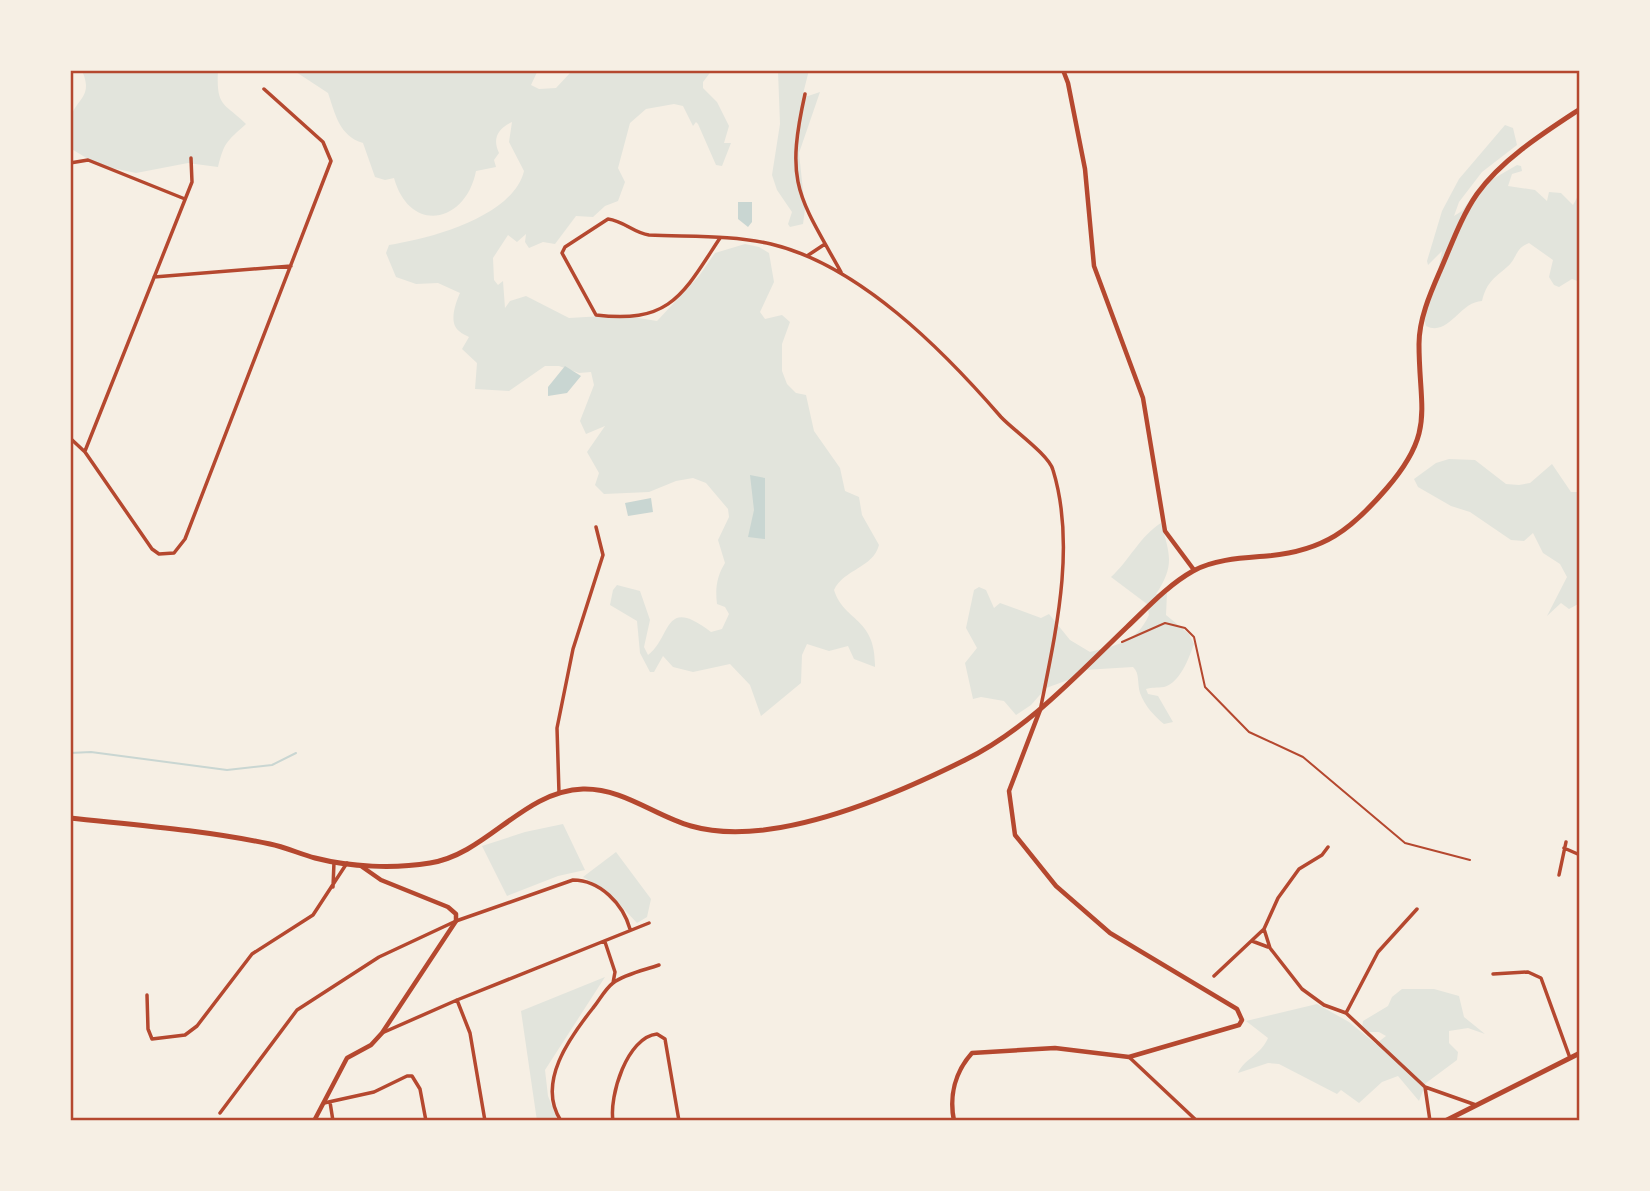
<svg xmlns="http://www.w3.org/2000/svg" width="1650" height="1191" viewBox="0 0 1650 1191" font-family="'Archivo Narrow',sans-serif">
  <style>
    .green { fill: #e2e4dc }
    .water { fill: #c9d6d2 }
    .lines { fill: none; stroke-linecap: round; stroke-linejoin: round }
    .stream { stroke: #c9d6d2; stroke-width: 2 }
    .path { stroke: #b5482f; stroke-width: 2 }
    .minor { stroke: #b5482f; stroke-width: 3.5 }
    .tertiary { stroke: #b5482f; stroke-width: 4.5 }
    .secondary { stroke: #b5482f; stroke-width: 5 }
    .neatline { fill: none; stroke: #b5482f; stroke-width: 2.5 }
  </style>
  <rect width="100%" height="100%" fill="#f6efe4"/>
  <!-- green -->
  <path class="green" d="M87 70H218C216 108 224 102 246 124 226 142 224 143 218 167L188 163 136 173 98 165 70 148C70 139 68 128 70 120 75 99 93 98 83 73Z
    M293 70H538L531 85 539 89 556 88 570 73 569 70H712L703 82V88L717 102 729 126 724 143H731L722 166 716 165 698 124 696 122 693 126 683 106 674 104 646 109 630 123 618 168 625 182 618 201 605 206 593 217 576 216 555 244 543 242 529 248 525 242 526 234 517 242 508 235 493 258 494 280 498 285 503 281 505 308 510 301 526 296 569 318 620 315 657 321 699 276 715 253 745 244 759 247 769 253 774 282 760 312 765 319 782 315 790 322 782 344V371L787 384 796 393 806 395 814 431 840 468 845 491 859 497 862 515 879 545C873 568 844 569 834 590 844 622 876 617 875 667L854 659 848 646 829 651 807 644 802 655 801 683 761 716 750 685 730 664 693 672 673 667 663 656 654 672H650L640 653 637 621 610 605 613 590 617 585 640 591 650 620 644 647 648 655C672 637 663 595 711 632L722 629 729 614 725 607 717 604C715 588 717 576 725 563L718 540 729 517 728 509 706 483 693 478 676 481 649 492 604 494 595 485 599 473 587 452 605 426 586 434 580 421 594 385 591 372 579 373 559 366H545L509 391 475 389 477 363 462 349 469 337C466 335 462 334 459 331 448 323 456 302 460 293L438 283 416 284 396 277 386 253 389 245C429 239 513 217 524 171L509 142 512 122C498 129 492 138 499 153L494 160 496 167 476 171C466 223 410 235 394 178L385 180 375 177 363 143C339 136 335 113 328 93Z
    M809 70 802 98 820 92 799 153 805 209 803 224 790 227 788 224 792 212 777 190 772 175 780 124 778 71Z
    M1505 125 1513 128 1517 145 1482 172 1459 202 1454 216 1462 211 1479 187 1517 165 1521 166 1522 171 1512 174 1508 186 1535 190 1547 201 1549 192 1561 193 1573 205 1580 192V282L1572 279 1559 287 1554 285 1549 277 1553 260 1529 243C1515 248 1517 259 1507 267 1493 279 1487 282 1482 301 1459 302 1449 337 1426 326L1423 315 1434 292 1442 251 1428 265 1427 261 1442 211 1459 179Z
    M1449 459 1475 460 1506 484 1519 485 1530 483 1552 464 1571 492H1580V603L1569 609 1561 603 1547 616 1567 577 1560 564 1543 553 1533 533 1524 541 1511 540 1470 512 1451 506 1418 487 1414 479 1436 463Z
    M1161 523C1170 555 1175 565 1156 594L1167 593 1166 615 1189 634 1194 644C1189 658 1180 683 1164 687 1157 688 1152 687 1146 689L1148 694 1158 696 1173 722 1164 724C1154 716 1145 706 1140 693 1137 684 1140 673 1133 667L1084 670 1071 679 1046 688 1031 705 1016 715 1004 701 981 697 973 699 965 663 977 648 966 628 974 590 979 587 986 590 994 608 1000 603 1041 618 1049 614 1070 640 1090 652C1117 645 1136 643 1149 615L1147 604 1111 577C1129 561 1140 536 1161 523Z
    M563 824 585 870 558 876 507 896 482 846 525 832Z
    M616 852 651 899 647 917 637 923 606 890 583 877Z
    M605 977 545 1070 548 1096 558 1121H537L521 1011Z
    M1402 989H1434L1459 996 1464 1017 1485 1034 1468 1028 1449 1031V1043L1458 1052 1457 1060 1426 1083 1419 1101 1398 1076 1382 1082 1359 1103 1341 1090 1337 1094 1279 1064 1268 1063 1238 1073C1244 1059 1261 1055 1268 1038L1246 1021 1317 1004 1349 1022 1376 1044 1386 1036 1379 1032H1366L1362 1028 1363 1021 1388 1006 1392 997Z"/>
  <!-- water -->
  <path class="water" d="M738 202H752V222L748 227 738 219Z
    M565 366 581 376 567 393 548 396V387Z
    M750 475 765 478V539L748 537 754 510Z
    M651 498 653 512 628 516 625 503Z"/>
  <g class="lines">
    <!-- stream -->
    <path class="stream" d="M70 753 91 752 227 770 272 765 296 753"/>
    <!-- path -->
    <path class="path" d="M1122 642 1165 623 1185 628 1194 637 1205 687 1249 732 1303 757 1405 843 1470 860"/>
    <!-- minor -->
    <path class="minor" d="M805 94C785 184 798 195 841 272
      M70 163 88 160 185 199
      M720 238C683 294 671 324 596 315L562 253 565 247 608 219C624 221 634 233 649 235 689 237 732 235 771 244 859 265 943 350 1001 417 1013 430 1049 455 1053 470 1076 545 1056 631 1041 706
      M807 256 825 244
      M154 277 291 266
      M70 438 85 452 152 549 159 554 174 553 185 539 331 161 323 142 264 89
      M85 451 192 182 191 158
      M559 793 557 728 573 649 603 555 596 527
      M1564 848 1580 855
      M1559 875 1566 842
      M333 887 334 862
      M1264 929 1270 948 1302 989 1324 1005 1346 1013 1425 1087 1476 1105
      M1252 941 1268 947
      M605 942 615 972 613 983
      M1493 974 1528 972 1541 978 1570 1058
      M1214 976 1264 929 1278 898 1299 869 1322 855 1328 847
      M147 995 148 1029 152 1039 185 1035 197 1026 252 954 313 915 347 863
      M457 1000 470 1033 485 1121
      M1346 1013 1378 952 1417 909
      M382 1033 457 1000 649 923
      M1129 1057 1197 1121
      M1425 1087 1430 1121
      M330 1102 333 1121
      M324 1103 374 1092 407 1076H412L420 1089 426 1121
      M220 1113 297 1010 379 957 456 921 573 880C600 880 623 904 630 929
      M561 1121C536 1083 570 1037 593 1008 599 1001 605 989 613 983 625 974 645 970 659 965
      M613 1121C609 1096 627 1037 657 1034L665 1039 679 1121"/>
    <!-- tertiary -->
    <path class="tertiary" d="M1063 70 1068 83 1085 169 1094 266 1143 398 1165 531 1194 570
      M314 1121 347 1058 371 1045 382 1033 456 921V914L448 907 381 880 361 866
      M954 1121C949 1096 955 1072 972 1053L1055 1048 1129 1057 1239 1025 1242 1020 1237 1009 1110 933 1056 886 1015 835 1009 791 1040 710"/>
    <!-- secondary -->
    <path class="secondary" d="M70 818C136 825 204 830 270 844 285 847 300 854 315 858 350 867 394 869 430 863 487 854 523 791 583 789 623 788 655 816 691 826 771 849 893 796 965 760 1028 729 1077 675 1127 627 1147 608 1168 585 1193 571 1215 559 1243 558 1267 556 1324 551 1351 530 1387 488 1436 431 1419 410 1419 344 1419 319 1430 294 1440 271 1451 246 1461 217 1477 194 1502 159 1545 132 1580 109
      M1445 1121 1580 1053"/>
  </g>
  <!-- border -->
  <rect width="1650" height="1191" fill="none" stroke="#f6efe4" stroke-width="144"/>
  <rect x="72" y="72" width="1506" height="1047" class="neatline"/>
</svg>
